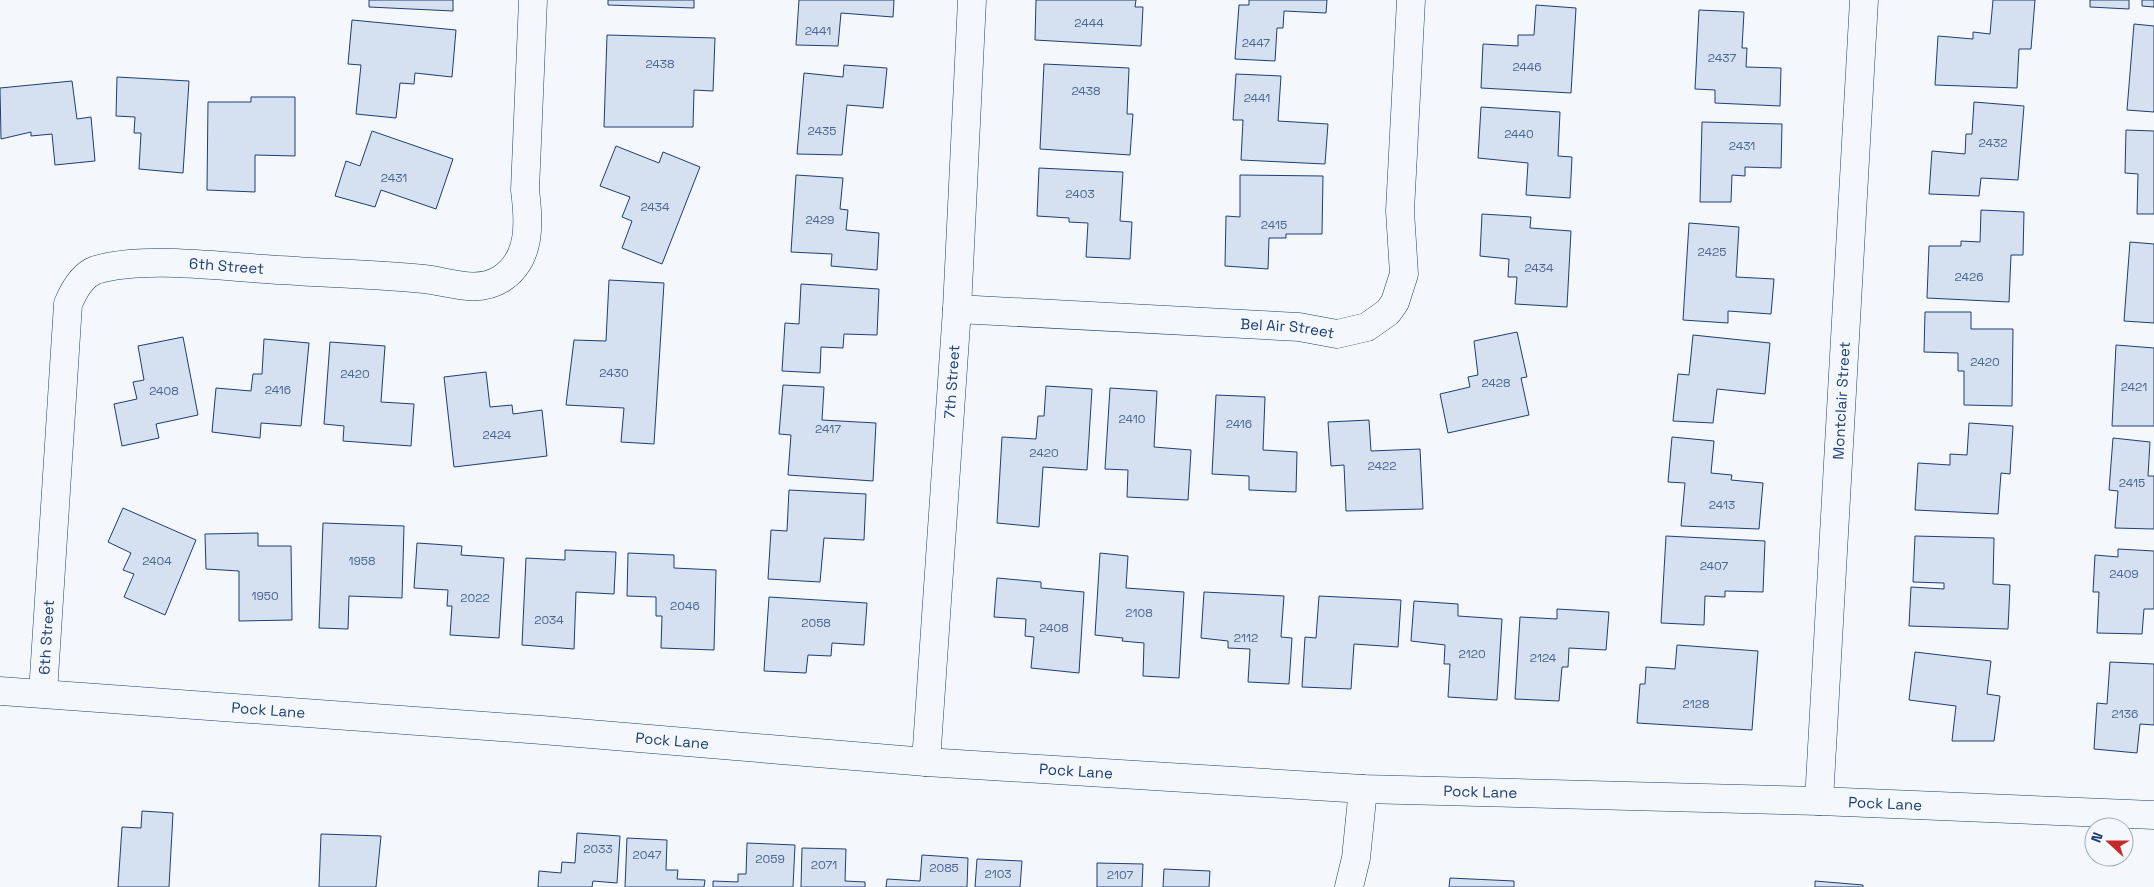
<svg xmlns="http://www.w3.org/2000/svg" width="2154" height="887" viewBox="0 0 2154 887" font-family="'Space Grotesk',sans-serif">
  <style>
    .building { fill: #d5e0f0; stroke: #1d3f73 }
    .lines { fill: none; stroke-linecap: round; stroke-linejoin: round }
    .street-casing { stroke: #1d3f73; stroke-width: 29 }
    .secondary-casing { stroke: #1d3f73; stroke-width: 29 }
    .street { stroke: #f4f7fb; stroke-width: 28 }
    .secondary { stroke: #f4f7fb; stroke-width: 28 }
    .labels { text-anchor: middle; stroke-width: 4; stroke-linejoin: round; paint-order: stroke }
    .number-label { font-size: 12px; fill: #4b6792 }
    .street-label { font-size: 15px; fill: #1d3f73; stroke: #f4f7fb }
  </style>
  <rect width="100%" height="100%" fill="#f4f7fb"/>
  <!-- building -->
  <path class="building" d="M369 0H453V11L369 7Z
    M608 0H694V8L608 5Z
    M799 0H894L893 17 841 13 838 46 796 45Z
    M1036 0H1136L1135 7H1143L1141 46 1035 40Z
    M1249 0H1327L1326 13 1284 11 1283 28H1277L1275 61 1235 59 1239 5H1249Z
    M1993 0H2035L2031 49H2019L2017 88 1935 85 1938 36 1973 39V32L1990 34Z
    M2090 0H2129V9L2090 7Z
    M2142 0H2154V7L2142 6Z
    M1536 5 1576 8 1571 93 1481 88 1483 44 1518 46V35H1534Z
    M1699 10 1744 12 1742 48H1747L1746 67 1781 68 1780 106 1715 103V90L1695 89Z
    M352 20 456 30 452 77 415 73 414 84 400 83 396 118 356 114 361 65 348 64Z
    M2134 24 2154 26V112L2127 110Z
    M607 35 715 38 713 91 694 90 693 127H604Z
    M1044 64 1129 68 1127 114H1133L1130 155 1040 149Z
    M844 65 887 68 883 108 847 105 842 155 797 154 804 73 843 77Z
    M1236 74 1281 76 1278 121 1328 124 1325 164 1241 160 1243 120H1233Z
    M117 77 189 81 183 173 139 169 141 133H134L135 117 116 116Z
    M72 81 77 119 91 117 95 161 55 165 52 134 31 136V132L1 139 0 88Z
    M251 97H295V156L255 155V192L207 190 208 102H251Z
    M1974 102 2024 106 2018 180 1981 178 1979 196 1929 194 1932 151 1965 154 1966 134H1972Z
    M1481 107 1560 112 1558 156 1572 157 1570 198 1526 195 1528 163 1478 158Z
    M1702 122 1782 124 1781 168 1745 167V176L1732 175 1731 202H1700Z
    M2126 130 2154 131V214H2137L2138 174 2125 173Z
    M372 131 453 159 436 209 381 190 375 207 335 196 346 161 360 166Z
    M616 146 659 163 663 152 700 167 662 264 622 248 632 221 622 217 630 197 600 186Z
    M1039 168 1123 172 1120 221 1132 222 1130 259 1086 257 1088 223 1069 222V218L1037 216Z
    M796 175 843 178 840 209 848 210 846 230 879 233 877 270 831 266 832 254 791 252Z
    M1240 175 1323 176 1322 234H1286V238H1269L1268 269 1225 266 1226 216 1240 217Z
    M1981 210 2024 212 2023 255H2011L2009 302 1927 298 1929 246H1961V241L1980 242Z
    M1482 214 1531 217 1530 228 1571 231 1567 307 1515 304 1517 277H1508L1509 259 1480 256Z
    M1689 223 1739 227 1736 277 1774 279 1771 314 1728 311V323L1683 320Z
    M2130 242 2154 244V323L2124 321Z
    M609 280 664 283 654 444 621 442 624 408 566 405 574 340 606 341Z
    M801 284 879 289 877 335 844 334 843 348 821 347 820 373 782 371 785 323 799 324Z
    M1925 312H1971V329H2013L2012 406 1964 405V371H1958V353L1924 352Z
    M1517 332 1527 377 1521 378 1529 415 1448 433 1440 394 1470 387 1468 377 1478 375 1474 341Z
    M1693 335 1770 343 1765 394 1717 389 1713 423 1673 421 1678 374 1689 375Z
    M183 337 198 415 156 424 159 438 122 446 114 404 137 399 133 382 144 380 138 346Z
    M264 339 309 343 301 426 261 423 260 438 212 432 216 388 251 391 253 374H262Z
    M330 342 385 346 381 402 414 404 411 446 343 441 344 426 324 424Z
    M2116 345 2154 348V426H2112Z
    M486 372 490 407 512 405 513 414 542 410 547 456 454 467 444 377Z
    M783 385 824 387 822 420 876 423 873 481 788 475 791 435 779 434Z
    M1046 386 1092 389 1087 470 1043 467 1039 527 997 523 1002 437 1036 439 1038 416H1044Z
    M1110 388 1157 391 1154 447 1191 450 1188 500 1127 497 1128 470 1105 469Z
    M1216 395 1265 397 1263 450 1297 452 1296 492 1249 490V476L1212 474Z
    M1369 420 1371 451 1420 449 1423 509 1346 511 1344 465 1331 466 1328 422Z
    M1969 423 2013 426 2010 474 2001 473 1998 514 1915 510 1918 463 1950 465V454L1967 455Z
    M1672 437 1714 441 1711 473 1732 475 1731 480 1763 483 1759 529 1681 526 1685 483 1668 482Z
    M2113 438 2150 442 2148 476H2154V529L2115 528 2118 491 2109 490Z
    M789 490 866 494 864 540 824 538 820 582 768 579 771 530 787 531Z
    M123 508 196 540 165 615 124 597 134 574 123 570 131 553 108 542Z
    M323 523 404 526 402 598 349 596 348 629 319 628Z
    M258 533V546H291L292 620 239 621V571L206 569 205 534Z
    M1666 536 1765 541 1763 592 1725 591V597L1705 596 1704 625 1661 623Z
    M1915 536 1994 538 1993 584 2010 585 2008 629 1909 626 1911 587 1944 589V583L1913 582Z
    M417 543 462 546 461 555 504 558 499 638 450 635 452 606H447L448 590 414 588Z
    M2118 549 2154 551V609H2144L2142 634 2097 633 2099 592H2093L2095 555 2118 557Z
    M565 550 616 552 614 594 576 592 574 649 522 645 526 558 565 560Z
    M628 553 674 555V568L716 570 714 650 661 648 662 616H656V597L627 596Z
    M1100 553 1128 556 1126 588 1184 592 1179 678 1143 676 1144 643 1122 641 1123 638 1095 635Z
    M997 578 1041 582V588L1084 592 1079 673 1031 668 1034 637 1025 636 1026 619 994 617Z
    M1204 592 1284 596 1281 637 1292 638 1289 684 1248 682 1250 649 1228 648V641L1201 638Z
    M1319 596 1401 600 1398 647 1354 644 1351 689 1302 687 1305 637 1316 638Z
    M769 597 867 603 864 645 832 643 831 656 808 655 806 673 764 671Z
    M1414 601 1458 604V616L1502 619 1497 700 1448 697 1450 664H1444L1445 645 1411 641Z
    M1557 609 1609 612 1606 650 1569 648 1568 667H1562L1559 701 1515 699 1520 617 1557 619Z
    M1677 645 1758 651 1752 730 1637 723 1640 684H1645L1646 667 1675 669Z
    M1915 652 1991 661 1987 694 2000 696 1994 741H1952L1956 706 1909 700Z
    M2110 662 2154 664V725L2140 724 2137 753 2094 749 2097 703 2107 704Z
    M142 811 173 813 169 887H118L122 827 141 828Z
    M577 833 620 836 617 883 593 881 592 887H538L539 871 561 873 562 862 575 863Z
    M321 834 381 836 376 887H319Z
    M627 838 667 840 666 870H678L677 879 705 880 704 887H625Z
    M747 843 795 845 793 887H713V881L738 882V874H746Z
    M802 848 846 849 845 881 865 882V887H801Z
    M922 855 968 858 967 887H886L887 879 920 881Z
    M977 859 1022 861 1020 887H975Z
    M1097 863 1143 864 1142 887H1097Z
    M1164 869 1210 871 1209 887H1163Z
    M1450 878 1514 881V887H1449Z
    M1815 881 1863 885V887H1815Z"/>
  <g class="lines">
    <!-- street casing -->
    <g class="street-casing">
      <g id="street">
        <path id="s1" d="M957 309 1299 327 1337 334 1367 327 1388 312 1395 302 1404 274 1400 211 1411 0"/>
        <path id="s2" d="M43 693 68 304C73 292 82 275 96 270 142 256 216 266 265 269 318 273 371 274 424 279 450 282 477 294 501 279 532 259 529 221 525 190L533 0"/>
        <path id="s3" d="M926 762 957 309 972 0"/>
        <path id="s4" d="M1819 801 1864 0"/>
        <path d="M1349 887 1356 858 1363 789"/>
      </g>
    </g>
    <!-- secondary casing -->
    <g class="secondary-casing">
      <g id="secondary">
        <path id="s5" d="M0 691 542 730 926 762 1363 789 1819 801 2154 815"/>
      </g>
    </g>
    <!-- street -->
    <use href="#street" class="street"/>
    <!-- secondary -->
    <use href="#secondary" class="secondary"/>
  </g>
  <g class="labels">
    <!-- number labels -->
    <g class="number-label">
      <text x="1089" y="27">2444</text>
      <text x="818" y="35">2441</text>
      <text x="1256" y="47">2447</text>
      <text x="1722" y="62">2437</text>
      <text x="660" y="68">2438</text>
      <text x="1527" y="71">2446</text>
      <text x="1086" y="95">2438</text>
      <text x="1257" y="102">2441</text>
      <text x="822" y="135">2435</text>
      <text x="1519" y="138">2440</text>
      <text x="1993" y="147">2432</text>
      <text x="1742" y="150">2431</text>
      <text x="394" y="182">2431</text>
      <text x="1080" y="198">2403</text>
      <text x="655" y="211">2434</text>
      <text x="820" y="224">2429</text>
      <text x="1274" y="229">2415</text>
      <text x="1712" y="256">2425</text>
      <text x="1539" y="272">2434</text>
      <text x="1969" y="281">2426</text>
      <text x="1985" y="366">2420</text>
      <text x="614" y="377">2430</text>
      <text x="355" y="378">2420</text>
      <text x="1496" y="387">2428</text>
      <text x="2134" y="391">2421</text>
      <text x="278" y="394">2416</text>
      <text x="164" y="395">2408</text>
      <text x="1132" y="423">2410</text>
      <text x="1239" y="428">2416</text>
      <text x="828" y="433">2417</text>
      <text x="497" y="439">2424</text>
      <text x="1044" y="457">2420</text>
      <text x="1382" y="470">2422</text>
      <text x="2132" y="487">2415</text>
      <text x="1722" y="509">2413</text>
      <text x="157" y="565">2404</text>
      <text x="362" y="565">1958</text>
      <text x="1714" y="570">2407</text>
      <text x="2124" y="578">2409</text>
      <text x="265" y="600">1950</text>
      <text x="475" y="602">2022</text>
      <text x="685" y="610">2046</text>
      <text x="1139" y="617">2108</text>
      <text x="549" y="624">2034</text>
      <text x="816" y="627">2058</text>
      <text x="1054" y="632">2408</text>
      <text x="1246" y="642">2112</text>
      <text x="1472" y="658">2120</text>
      <text x="1543" y="662">2124</text>
      <text x="1696" y="708">2128</text>
      <text x="2125" y="718">2136</text>
      <text x="598" y="853">2033</text>
      <text x="647" y="859">2047</text>
      <text x="770" y="863">2059</text>
      <text x="824" y="869">2071</text>
      <text x="944" y="872">2085</text>
      <text x="998" y="878">2103</text>
      <text x="1120" y="879">2107</text>
    </g>
    <!-- street labels -->
    <g class="street-label">
      <text dy="5" stroke="none"><textPath href="#s2" startOffset="566">6th Street</textPath></text>
      <text dy="5" stroke="none"><textPath href="#s1" startOffset="331">Bel Air Street</textPath></text>
      <text dy="5" stroke="none"><textPath href="#s3" startOffset="381">7th Street</textPath></text>
      <text dy="5" stroke="none"><textPath href="#s4" startOffset="401">Montclair Street</textPath></text>
      <text dy="5" stroke="none"><textPath href="#s2" startOffset="56">6th Street</textPath></text>
      <text dy="5" stroke="none"><textPath href="#s5" startOffset="269">Pock Lane</textPath></text>
      <text dy="5" stroke="none"><textPath href="#s5" startOffset="674">Pock Lane</textPath></text>
      <text dy="5" stroke="none"><textPath href="#s5" startOffset="1079">Pock Lane</textPath></text>
      <text dy="5" stroke="none"><textPath href="#s5" startOffset="1484">Pock Lane</textPath></text>
      <text dy="5" stroke="none"><textPath href="#s5" startOffset="1889">Pock Lane</textPath></text>
    </g>
  </g>
  <!-- north arrow -->
  <g transform="translate(2109 842) rotate(291)"><circle r="24" fill="#f4f7fb" stroke="#9eadc5"/>
  <path d="M0-4L9 19L0 12L-9 19Z" fill="#c62828"/>
  <text y="-8" font-size="14" font-weight="bold" text-anchor="middle" fill="#1d3f73">N</text>
  </g>
</svg>
